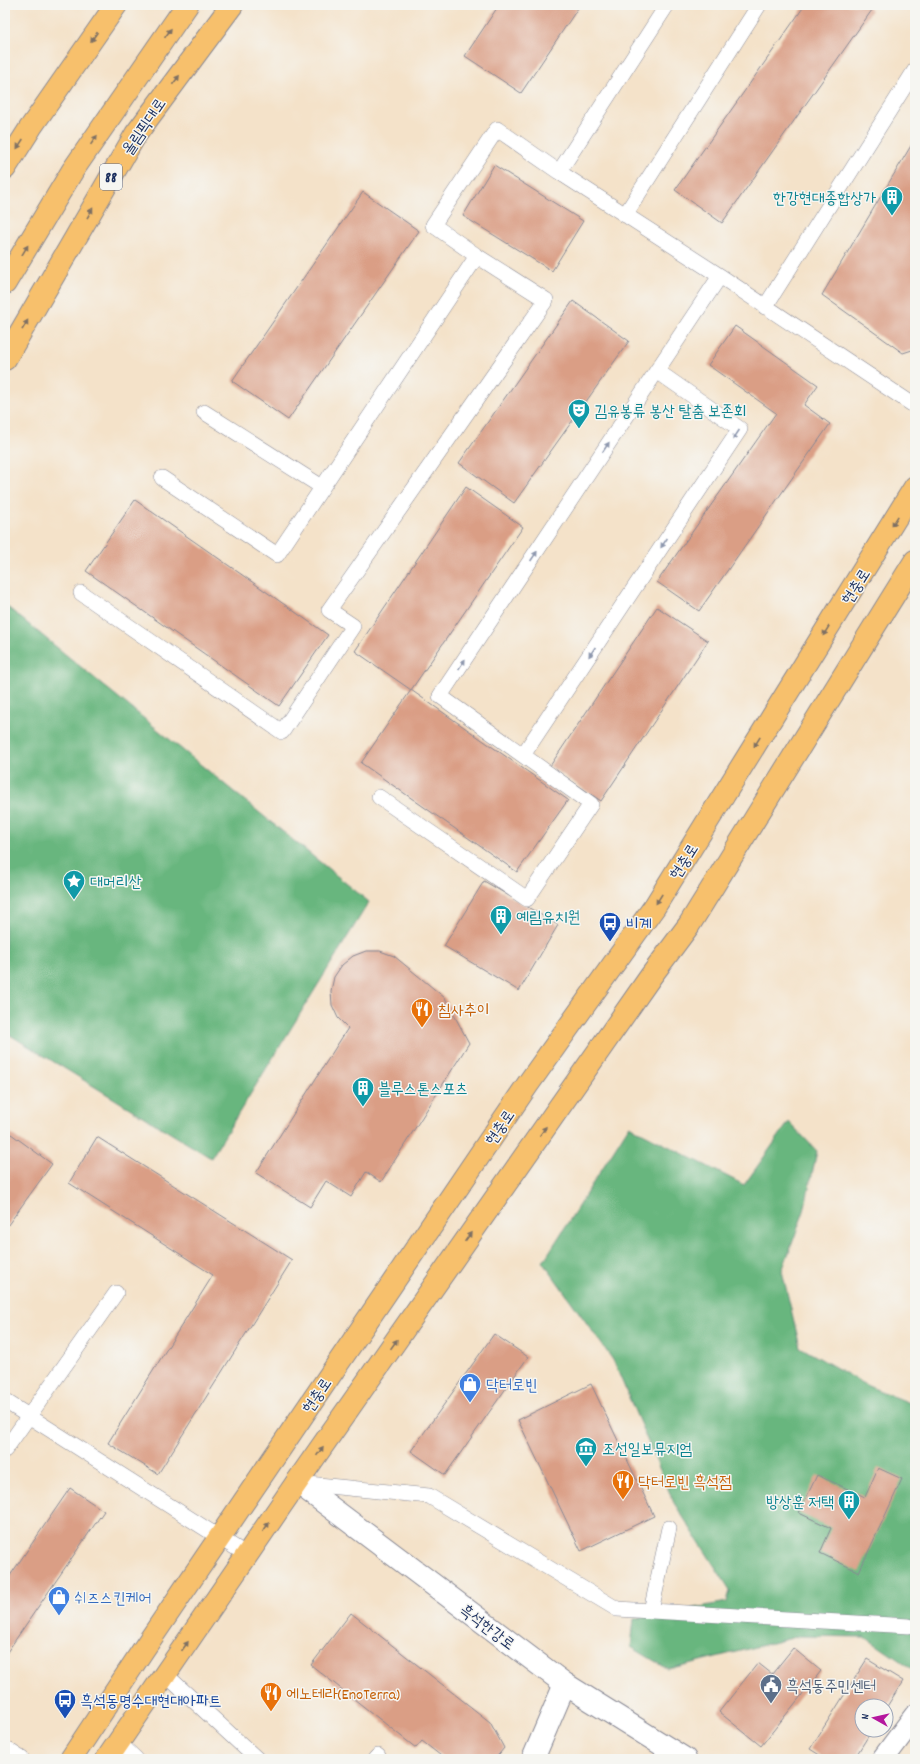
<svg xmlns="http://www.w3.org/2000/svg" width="920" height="1764" viewBox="0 0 920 1764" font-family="Dekko,'Poor Story',sans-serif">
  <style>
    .forest { fill: #68b67e; stroke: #42726e }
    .pier { fill: #f4e2c9 }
    .building { fill: #da9e85 }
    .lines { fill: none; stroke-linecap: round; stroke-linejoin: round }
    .service-casing { stroke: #888894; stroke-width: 16 }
    .minor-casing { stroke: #888894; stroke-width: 24 }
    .tertiary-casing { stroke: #888894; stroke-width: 24 }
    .primary-casing { stroke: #888894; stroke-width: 24 }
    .trunk-casing { stroke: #888894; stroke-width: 24 }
    .service { stroke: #fff; stroke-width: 15 }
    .minor { stroke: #fff; stroke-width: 22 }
    .tertiary { stroke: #fff; stroke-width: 22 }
    .primary { stroke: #f7c06c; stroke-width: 22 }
    .trunk { stroke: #f7c06c; stroke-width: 22 }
    .oneway { fill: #7e7064 }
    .oneway2 { fill: #8d97ae }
    .labels { text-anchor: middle; stroke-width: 3; stroke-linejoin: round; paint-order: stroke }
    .shield { fill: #f6f6f2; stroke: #5d6b8a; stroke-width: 1 }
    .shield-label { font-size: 15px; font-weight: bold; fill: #1b2f5e }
    .street-label { font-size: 16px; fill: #1b2f5e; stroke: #f6f6f2 }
    .culture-label { font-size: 16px; fill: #0d838f; stroke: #f6f6f2; text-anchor: start }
    .transit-label { font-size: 16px; fill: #164399; stroke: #f6f6f2; text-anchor: start }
    .food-label { font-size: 16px; fill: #c56008; stroke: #f6f6f2; text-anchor: start }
    .shop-label { font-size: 16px; fill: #366cbe; stroke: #f6f6f2; text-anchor: start }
    .service-label { font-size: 16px; fill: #4e5e75; stroke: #f6f6f2; text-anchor: start }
  </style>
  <rect width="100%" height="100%" fill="#f6f6f2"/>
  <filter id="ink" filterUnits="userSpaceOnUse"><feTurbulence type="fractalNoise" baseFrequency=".025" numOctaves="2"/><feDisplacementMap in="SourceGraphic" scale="8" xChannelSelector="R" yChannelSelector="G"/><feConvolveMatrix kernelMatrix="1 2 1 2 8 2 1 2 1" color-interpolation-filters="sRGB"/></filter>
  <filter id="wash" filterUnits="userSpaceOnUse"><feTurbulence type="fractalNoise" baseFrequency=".012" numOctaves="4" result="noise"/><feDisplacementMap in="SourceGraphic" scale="16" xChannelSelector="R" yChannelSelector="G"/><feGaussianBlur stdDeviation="0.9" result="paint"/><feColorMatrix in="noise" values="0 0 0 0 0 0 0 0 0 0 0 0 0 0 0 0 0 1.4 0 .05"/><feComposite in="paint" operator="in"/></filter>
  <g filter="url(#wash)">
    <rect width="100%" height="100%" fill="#f4e2c9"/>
    <!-- forest -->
    <path class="forest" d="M5 605 369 902 211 1158 5 1032Z
      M789 1122 817 1151 804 1211 782 1271 800 1347 868 1386 915 1405V1671L865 1637 800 1636 668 1669 631 1647 634 1619 727 1602 730 1590 674 1503 613 1360 543 1262 629 1126 744 1185Z"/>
    <!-- pier -->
    <path class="pier" d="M56 5H275L163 170 55 269 5 331V78Z"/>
    <g id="blocks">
      <!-- building -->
      <path class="building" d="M499 5H580L521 93 465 56Z
        M805 5H866L872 10 722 223 675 190Z
        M915 139V349L903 353 822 295Z
        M494 165 583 221 552 271 463 216Z
        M363 192 419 231 288 420 232 381Z
        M573 301 629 341 514 503 459 463Z
        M735 326 818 385 804 405 830 424 699 611 657 582 776 413 708 365Z
        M466 487 523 527 411 690 568 800 517 872 361 763 411 690 355 651Z
        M135 500 328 635 279 706 86 571Z
        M657 607 708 641 601 801 550 766Z
        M484 881 558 925 519 991 444 946Z
        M366 951H380L394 956 445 998 469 1043 381 1182 366 1172 351 1197 326 1181 310 1207 256 1173 348 1028 338 1018 332 1005 331 991 334 977 342 965 353 956Z
        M7 1131 52 1164 5 1229V1134Z
        M97 1137 292 1260 158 1474 108 1443 213 1275 69 1183Z
        M494 1334 528 1357 445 1475 411 1451Z
        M591 1384 654 1516 581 1551 518 1420Z
        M878 1468 902 1479 859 1572 820 1553 831 1528 799 1513 817 1475 865 1497Z
        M70 1488 104 1511 5 1655V1583Z
        M351 1613 490 1722 504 1748 495 1759H445L422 1741 416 1748 311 1665Z
        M793 1648 821 1671 761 1746 719 1712 758 1663 772 1674Z
        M867 1659 903 1681 886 1708V1706H862V1730H872L854 1759H826L810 1749Z"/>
    </g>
  </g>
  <g filter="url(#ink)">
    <use href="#blocks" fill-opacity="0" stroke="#888894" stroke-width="1"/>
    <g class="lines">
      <!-- service casing -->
      <g class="service-casing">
        <path id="service" d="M559 172 667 5
          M625 215 759 5
          M765 307 915 70
          M204 412 322 487
          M162 478 277 555 477 256
          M81 593 282 732 353 626 329 610 546 300 477 256 433 225 497 129 559 172 720 276 915 406
          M523 755 740 429 657 371
          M379 797 527 899 591 804 440 696 720 276
          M5 1401 247 1555
          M5 1450 116 1293
          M298 1483 429 1496 617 1609 909 1626
          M651 1611 669 1528
          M165 1674 257 1759
          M118 1742 136 1759
          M5 1748 22 1759
          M375 1759 378 1756"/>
      </g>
      <!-- minor casing -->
      <g class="minor-casing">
        <path id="minor" d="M533 1759 565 1684
          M883 1759 915 1716"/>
      </g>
      <!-- tertiary casing -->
      <g class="tertiary-casing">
        <path id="tertiary" d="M297 1482 565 1684 685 1759"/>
      </g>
      <!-- primary casing -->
      <g class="primary-casing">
        <path id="primary" d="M71 1759 143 1650 528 1084 655 906 915 487
          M107 1759 297 1482 651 976 689 925 915 561"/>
      </g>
      <!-- trunk casing -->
      <g class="trunk-casing">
        <path id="trunk" d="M5 168 31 127 116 5
          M5 283 73 170 187 5
          M5 359 136 134 232 5"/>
      </g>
      <!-- service -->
      <use href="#service" class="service"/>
      <!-- minor -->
      <use href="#minor" class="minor"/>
      <!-- tertiary -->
      <use href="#tertiary" class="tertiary"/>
      <!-- primary -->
      <use href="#primary" class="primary"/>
      <!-- trunk -->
      <use href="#trunk" class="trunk"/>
    </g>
    <!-- one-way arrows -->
    <defs><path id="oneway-solid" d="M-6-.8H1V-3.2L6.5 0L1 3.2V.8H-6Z"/></defs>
    <g class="oneway">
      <use href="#oneway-solid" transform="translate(168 33) rotate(-55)"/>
      <use href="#oneway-solid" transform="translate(94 37) rotate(125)"/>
      <use href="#oneway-solid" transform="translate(176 80) rotate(-53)"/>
      <use href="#oneway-solid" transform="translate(94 140) rotate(-55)"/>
      <use href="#oneway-solid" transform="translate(20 144) rotate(123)"/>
      <use href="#oneway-solid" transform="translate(90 213) rotate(-60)"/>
      <use href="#oneway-solid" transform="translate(25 250) rotate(-59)"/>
      <use href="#oneway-solid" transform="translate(25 325) rotate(-60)"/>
      <use href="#oneway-solid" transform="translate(895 521) rotate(122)"/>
      <use href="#oneway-solid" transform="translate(826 631) rotate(122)"/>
      <use href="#oneway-solid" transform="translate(757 742) rotate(122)"/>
      <use href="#oneway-solid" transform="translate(659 899) rotate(122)"/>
      <use href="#oneway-solid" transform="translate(543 1131) rotate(-55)"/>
      <use href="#oneway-solid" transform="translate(468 1237) rotate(-55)"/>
      <use href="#oneway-solid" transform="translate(394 1344) rotate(-55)"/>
      <use href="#oneway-solid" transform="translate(320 1451) rotate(-55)"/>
      <use href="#oneway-solid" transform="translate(266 1527) rotate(-55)"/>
      <use href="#oneway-solid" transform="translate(185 1646) rotate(-55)"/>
    </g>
    <g class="oneway2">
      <use href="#oneway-solid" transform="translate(736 435) rotate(124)"/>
      <use href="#oneway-solid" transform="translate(606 447) rotate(-56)"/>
      <use href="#oneway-solid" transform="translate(664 543) rotate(124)"/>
      <use href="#oneway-solid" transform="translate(534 556) rotate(-56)"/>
      <use href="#oneway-solid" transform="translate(592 652) rotate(124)"/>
      <use href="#oneway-solid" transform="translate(462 664) rotate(-56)"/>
    </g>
  </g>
  <!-- icons -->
  <defs>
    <g id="building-pin" transform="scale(1.15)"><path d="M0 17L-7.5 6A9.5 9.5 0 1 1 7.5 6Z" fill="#0f9aa8" stroke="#f6f6f2"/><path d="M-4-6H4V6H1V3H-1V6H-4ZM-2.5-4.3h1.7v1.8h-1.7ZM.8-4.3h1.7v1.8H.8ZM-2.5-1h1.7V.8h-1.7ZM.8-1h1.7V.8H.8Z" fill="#fff"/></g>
    <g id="theatre-pin" transform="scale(1.15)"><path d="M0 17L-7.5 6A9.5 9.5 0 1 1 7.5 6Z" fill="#0f9aa8" stroke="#f6f6f2"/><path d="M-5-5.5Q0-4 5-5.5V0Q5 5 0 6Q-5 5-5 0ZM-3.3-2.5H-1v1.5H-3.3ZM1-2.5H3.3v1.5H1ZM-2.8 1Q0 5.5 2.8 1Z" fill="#fff"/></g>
    <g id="sight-pin" transform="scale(1.15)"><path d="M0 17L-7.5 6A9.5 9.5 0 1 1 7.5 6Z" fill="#0f9aa8" stroke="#f6f6f2"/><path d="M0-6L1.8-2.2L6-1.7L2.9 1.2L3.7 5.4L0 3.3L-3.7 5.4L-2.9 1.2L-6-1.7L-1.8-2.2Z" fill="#fff"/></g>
    <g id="bus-pin" transform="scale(1.15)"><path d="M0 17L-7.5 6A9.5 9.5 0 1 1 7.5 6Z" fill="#1a4fb4" stroke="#f6f6f2"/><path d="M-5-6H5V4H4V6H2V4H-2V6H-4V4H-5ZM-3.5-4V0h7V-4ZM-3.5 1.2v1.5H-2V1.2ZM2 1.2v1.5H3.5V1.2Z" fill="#fff"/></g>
    <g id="restaurant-pin" transform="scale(1.15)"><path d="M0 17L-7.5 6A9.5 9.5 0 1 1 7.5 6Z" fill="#e8710a" stroke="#f6f6f2"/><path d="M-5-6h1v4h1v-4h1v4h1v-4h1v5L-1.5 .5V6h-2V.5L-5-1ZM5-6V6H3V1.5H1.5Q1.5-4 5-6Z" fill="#fff"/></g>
    <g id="shop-pin" transform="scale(1.15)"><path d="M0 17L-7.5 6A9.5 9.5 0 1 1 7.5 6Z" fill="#3f7fe0" stroke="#f6f6f2"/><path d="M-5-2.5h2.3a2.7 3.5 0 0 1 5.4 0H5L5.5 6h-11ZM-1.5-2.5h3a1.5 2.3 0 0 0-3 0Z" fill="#fff"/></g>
    <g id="museum-pin" transform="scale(1.15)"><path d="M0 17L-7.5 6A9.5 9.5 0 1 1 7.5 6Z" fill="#0f9aa8" stroke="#f6f6f2"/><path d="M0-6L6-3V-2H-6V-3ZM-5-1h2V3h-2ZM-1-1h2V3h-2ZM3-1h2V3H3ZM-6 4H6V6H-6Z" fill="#fff"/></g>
    <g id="civic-pin" transform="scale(1.15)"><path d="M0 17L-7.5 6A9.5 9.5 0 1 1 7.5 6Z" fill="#5c6f8a" stroke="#f6f6f2"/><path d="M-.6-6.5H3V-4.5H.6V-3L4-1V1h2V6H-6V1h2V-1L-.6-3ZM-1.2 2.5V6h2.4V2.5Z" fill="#fff"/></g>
  </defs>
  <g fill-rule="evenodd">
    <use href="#building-pin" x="892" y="197"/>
    <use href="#theatre-pin" x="579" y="410"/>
    <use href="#sight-pin" x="74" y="881"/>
    <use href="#building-pin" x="501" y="916"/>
    <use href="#bus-pin" x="610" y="923"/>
    <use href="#restaurant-pin" x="422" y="1009"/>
    <use href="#building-pin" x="363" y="1088"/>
    <use href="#shop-pin" x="470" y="1384"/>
    <use href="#museum-pin" x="586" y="1448"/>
    <use href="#restaurant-pin" x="623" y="1481"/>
    <use href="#building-pin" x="849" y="1501"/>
    <use href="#shop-pin" x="59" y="1597"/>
    <use href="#civic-pin" x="771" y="1685"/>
    <use href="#restaurant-pin" x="271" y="1693"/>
    <use href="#bus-pin" x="65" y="1700"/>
  </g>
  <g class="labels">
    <!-- shield labels -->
    <rect class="shield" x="100" y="164" width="22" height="26" rx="3"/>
    <g class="shield-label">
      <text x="111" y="182">88</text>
    </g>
    <!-- street labels -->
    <g class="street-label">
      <text transform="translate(143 126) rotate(-56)" y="6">올림픽대로</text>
      <text transform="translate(855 586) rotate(-58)" y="6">현충로</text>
      <text transform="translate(683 861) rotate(-58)" y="6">현충로</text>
      <text transform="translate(499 1127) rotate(-56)" y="6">현충로</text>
      <text transform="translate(316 1395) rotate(-56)" y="6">현충로</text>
      <text transform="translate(488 1626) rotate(37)" y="6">흑석한강로</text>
    </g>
    <!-- culture labels -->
    <g class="culture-label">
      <text x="876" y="203" text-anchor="end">한강현대종합상가</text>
      <text x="594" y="416">김유봉류 봉산 탈춤 보존회</text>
      <text x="90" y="887">대머리산</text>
      <text x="516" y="922">예림유치원</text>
      <text x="378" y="1094">블루스톤스포츠</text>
      <text x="602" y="1454">조선일보뮤지엄</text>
      <text x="834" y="1507" text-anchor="end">방상훈 저택</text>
    </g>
    <!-- transit labels -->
    <g class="transit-label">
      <text x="626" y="929">비계</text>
      <text x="80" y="1706">흑석동명수대현대아파트</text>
    </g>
    <!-- food labels -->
    <g class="food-label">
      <text x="438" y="1015">침사추이</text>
      <text x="638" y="1487">닥터로빈 흑석점</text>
      <text x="286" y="1699">에노테라(EnoTerra)</text>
    </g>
    <!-- shop labels -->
    <g class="shop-label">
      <text x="486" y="1390">닥터로빈</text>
      <text x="74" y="1603">쉬즈스킨케어</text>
    </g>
    <!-- service labels -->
    <g class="service-label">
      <text x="786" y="1691">흑석동주민센터</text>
    </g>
  </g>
  <!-- margin -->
  <rect width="920" height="1764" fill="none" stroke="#f6f6f2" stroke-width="20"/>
  <!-- north arrow -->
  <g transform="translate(874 1718) rotate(278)"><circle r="19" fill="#f6f6f2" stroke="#9ea6b7"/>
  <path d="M0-3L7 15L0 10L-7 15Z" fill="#b5179e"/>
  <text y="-6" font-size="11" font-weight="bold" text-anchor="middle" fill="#1b2f5e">N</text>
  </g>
</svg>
